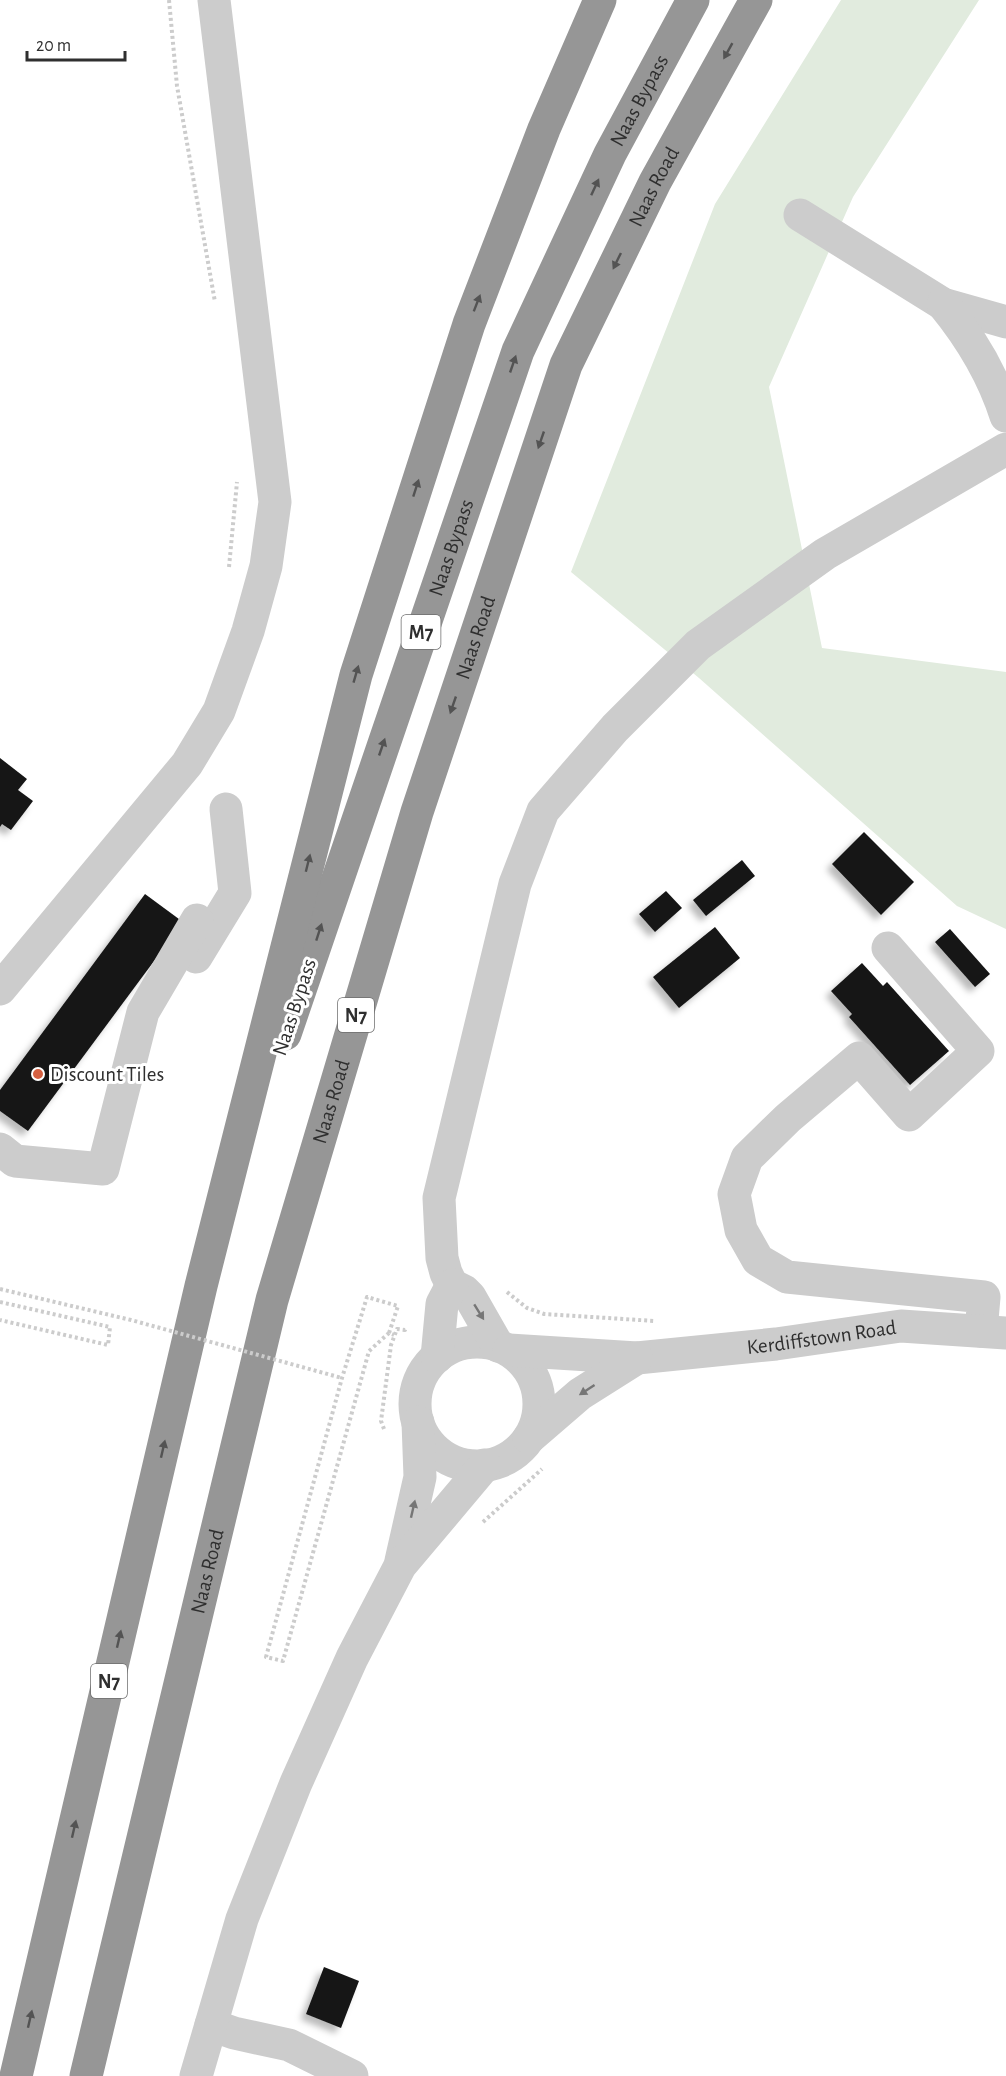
<svg xmlns="http://www.w3.org/2000/svg" width="1006" height="2076" viewBox="0 0 1006 2076" font-family="'Alegreya Sans',sans-serif">
  <style>
    .green { fill: #e1ebde }
    .building { fill: #161616; filter: url(#shadow) }
    .lines { fill: none; stroke-linecap: round; stroke-linejoin: round }
    .path { stroke: #ccc; stroke-width: 4; stroke-dasharray: 3 3; stroke-linecap: butt }
    .minor { stroke: #ccc; stroke-width: 33 }
    .highway { stroke: #969696; stroke-width: 33 }
    .path-bridge { stroke: #ccc; stroke-width: 4; stroke-dasharray: 3 3; stroke-linecap: butt }
    .oneway { fill: #535353 }
    .oneway2 { fill: #767676 }
    .poi-dot { fill: #d56041; stroke: #fff; stroke-width: 2 }
    .labels { text-anchor: middle; stroke-width: 6; stroke-linejoin: round; paint-order: stroke }
    .shield { fill: #fff; stroke: #6d6d6d; stroke-width: 1.5 }
    .shield-label { font-size: 20px; font-weight: bold; fill: #2f2f2f }
    .street-label { font-size: 21px; fill: #2f2f2f; stroke: #fff }
    .poi-label { font-size: 21px; fill: #2f2f2f; stroke: #fff; text-anchor: start }
  </style>
  <defs>
    <filter id="shadow"><feDropShadow dx="-5.5" dy="5.5" stdDeviation="3" flood-color="#0004"/></filter>
  </defs>
  <rect width="100%" height="100%" fill="#fff"/>
  <!-- green -->
  <path class="green" d="M841 0H979L853 197 769 387 822 648 1006 672V929L957 906 699 678 571 572 715 204Z"/>
  <!-- building -->
  <path class="building" d="M0 758 27 779 18 790 33 801 11 830 2 824 0 827Z
    M864 832 914 882 881 915 832 864Z
    M742 860 755 876 706 916 693 900Z
    M666 891 682 908 655 932 639 914Z
    M145 894 183 922 28 1131 0 1111V1090Z
    M715 927 740 958 679 1008 653 977Z
    M950 929 990 974 975 987 935 942Z
    M862 963 883 986 887 982 949 1051 910 1085 849 1017 852 1014 831 991Z
    M324 1967 359 1981 341 2028 306 2014Z"/>
  <g class="lines">
    <!-- path -->
    <path class="path" d="M169 0 177 86 215 302
      M229 567 237 482
      M507 1292 527 1308 544 1314 655 1321
      M0 1302 110 1327 108 1345 0 1320
      M389 1333 398 1306 367 1297 342 1378 266 1657 283 1661 369 1351 389 1333 394 1335
      M384 1429 381 1421 391 1345 397 1329 405 1330 406 1328
      M483 1522 542 1469"/>
    <!-- minor -->
    <g class="minor">
      <path d="M800 215 943 304 1006 322"/>
      <path d="M943 304C970 337 993 375 1006 416"/>
      <path d="M888 948 978 1051 909 1115 859 1058 788 1118 747 1158 734 1194 741 1230 758 1260 787 1277 984 1297 981 1331"/>
      <path d="M196 957 235 893 226 809"/>
      <path d="M0 989 187 764 219 711 248 631 266 566 275 502 214 0"/>
      <path d="M0 1149 15 1161 103 1169 143 1012 197 920"/>
      <circle cx="477" cy="1404" r="62"/>
      <path d="M498 1346 470 1297 464 1291 452 1285 446 1273 442 1258 439 1198 515 884 543 811 615 728 698 645 825 554 1006 449"/>
      <path id="s1" d="M509 1350 637 1358 776 1344 901 1326 1006 1333"/>
      <path d="M437 1357 442 1304 452 1285"/>
      <path d="M529 1438 580 1394 637 1358"/>
      <path d="M401 1561 420 1477 418 1422"/>
      <path d="M211 2025 234 2033 289 2045 352 2076"/>
      <path d="M196 2076 242 1919 296 1783 352 1658 400 1566 485 1465"/>
    </g>
    <!-- highway -->
    <g class="highway">
      <path id="s2" d="M285 1034 518 351 610 154 693 0"/>
      <path d="M16 2076 201 1286 356 675 469 324 544 129 600 0"/>
      <path id="s3" d="M86 2076 272 1300 417 812 566 365 655 182 756 0"/>
    </g>
    <!-- path-bridge -->
    <path class="path-bridge" d="M0 1289 131 1320 342 1378"/>
  </g>
  <!-- one-way arrows -->
  <defs><path id="oneway-solid" d="M-6-.8H1V-3.2L6.5 0L1 3.2V.8H-6Z" transform="scale(1.5)"/></defs>
  <g class="oneway">
    <use href="#oneway-solid" transform="translate(728 51) rotate(119)"/>
    <use href="#oneway-solid" transform="translate(595 187) rotate(-65)"/>
    <use href="#oneway-solid" transform="translate(617 261) rotate(116)"/>
    <use href="#oneway-solid" transform="translate(477 303) rotate(-69)"/>
    <use href="#oneway-solid" transform="translate(513 364) rotate(-71)"/>
    <use href="#oneway-solid" transform="translate(541 440) rotate(109)"/>
    <use href="#oneway-solid" transform="translate(416 488) rotate(-72)"/>
    <use href="#oneway-solid" transform="translate(356 674) rotate(-74)"/>
    <use href="#oneway-solid" transform="translate(453 705) rotate(109)"/>
    <use href="#oneway-solid" transform="translate(382 747) rotate(-71)"/>
    <use href="#oneway-solid" transform="translate(308 863) rotate(-76)"/>
    <use href="#oneway-solid" transform="translate(319 932) rotate(-72)"/>
    <use href="#oneway-solid" transform="translate(163 1449) rotate(-77)"/>
    <use href="#oneway-solid" transform="translate(119 1639) rotate(-77)"/>
    <use href="#oneway-solid" transform="translate(74 1829) rotate(-77)"/>
    <use href="#oneway-solid" transform="translate(30 2019) rotate(-77)"/>
  </g>
  <g class="oneway2">
    <use href="#oneway-solid" transform="translate(479 1312) rotate(58)"/>
    <use href="#oneway-solid" transform="translate(587 1390) rotate(147)"/>
    <use href="#oneway-solid" transform="translate(413 1509) rotate(-77)"/>
  </g>
  <!-- markers -->
  <circle class="poi-dot" cx="38" cy="1074" r="6"/>
  <g class="labels">
    <!-- shield labels -->
    <g class="shield">
      <rect x="401.5" y="615" width="39" height="34" rx="4.5"/>
      <rect x="338" y="998" width="36" height="34" rx="4.5"/>
      <rect x="91" y="1664" width="36" height="34" rx="4.5"/>
    </g>
    <g class="shield-label">
      <text x="421" y="639">M7</text>
      <text x="356" y="1022">N7</text>
      <text x="109" y="1688">N7</text>
    </g>
    <!-- street labels -->
    <g class="street-label">
      <text dy="7" stroke="none"><textPath href="#s2" startOffset="1000">Naas Bypass</textPath></text>
      <text dy="7" stroke="none"><textPath href="#s3" startOffset="1977">Naas Road</textPath></text>
      <text dy="7" stroke="none"><textPath href="#s2" startOffset="514">Naas Bypass</textPath></text>
      <text dy="7" stroke="none"><textPath href="#s3" startOffset="1491">Naas Road</textPath></text>
      <text transform="translate(294 1007) rotate(-72)" y="7">Naas Bypass</text>
      <text dy="7" stroke="none"><textPath href="#s3" startOffset="1005">Naas Road</textPath></text>
      <text dy="7" stroke="none"><textPath href="#s1" startOffset="314">Kerdiffstown Road</textPath></text>
      <text dy="7" stroke="none"><textPath href="#s3" startOffset="519">Naas Road</textPath></text>
    </g>
    <!-- poi labels -->
    <g class="poi-label">
      <text x="50" y="1081">Discount Tiles</text>
    </g>
  </g>
  <!-- scale -->
  <path d="M27 51v9h98v-9" fill="none" stroke="#2f2f2f" stroke-width="3"/>
  <text x="36" y="51" font-size="18" fill="#2f2f2f" stroke="#ffffff" stroke-width="4.5" paint-order="stroke">20 m</text>
</svg>
